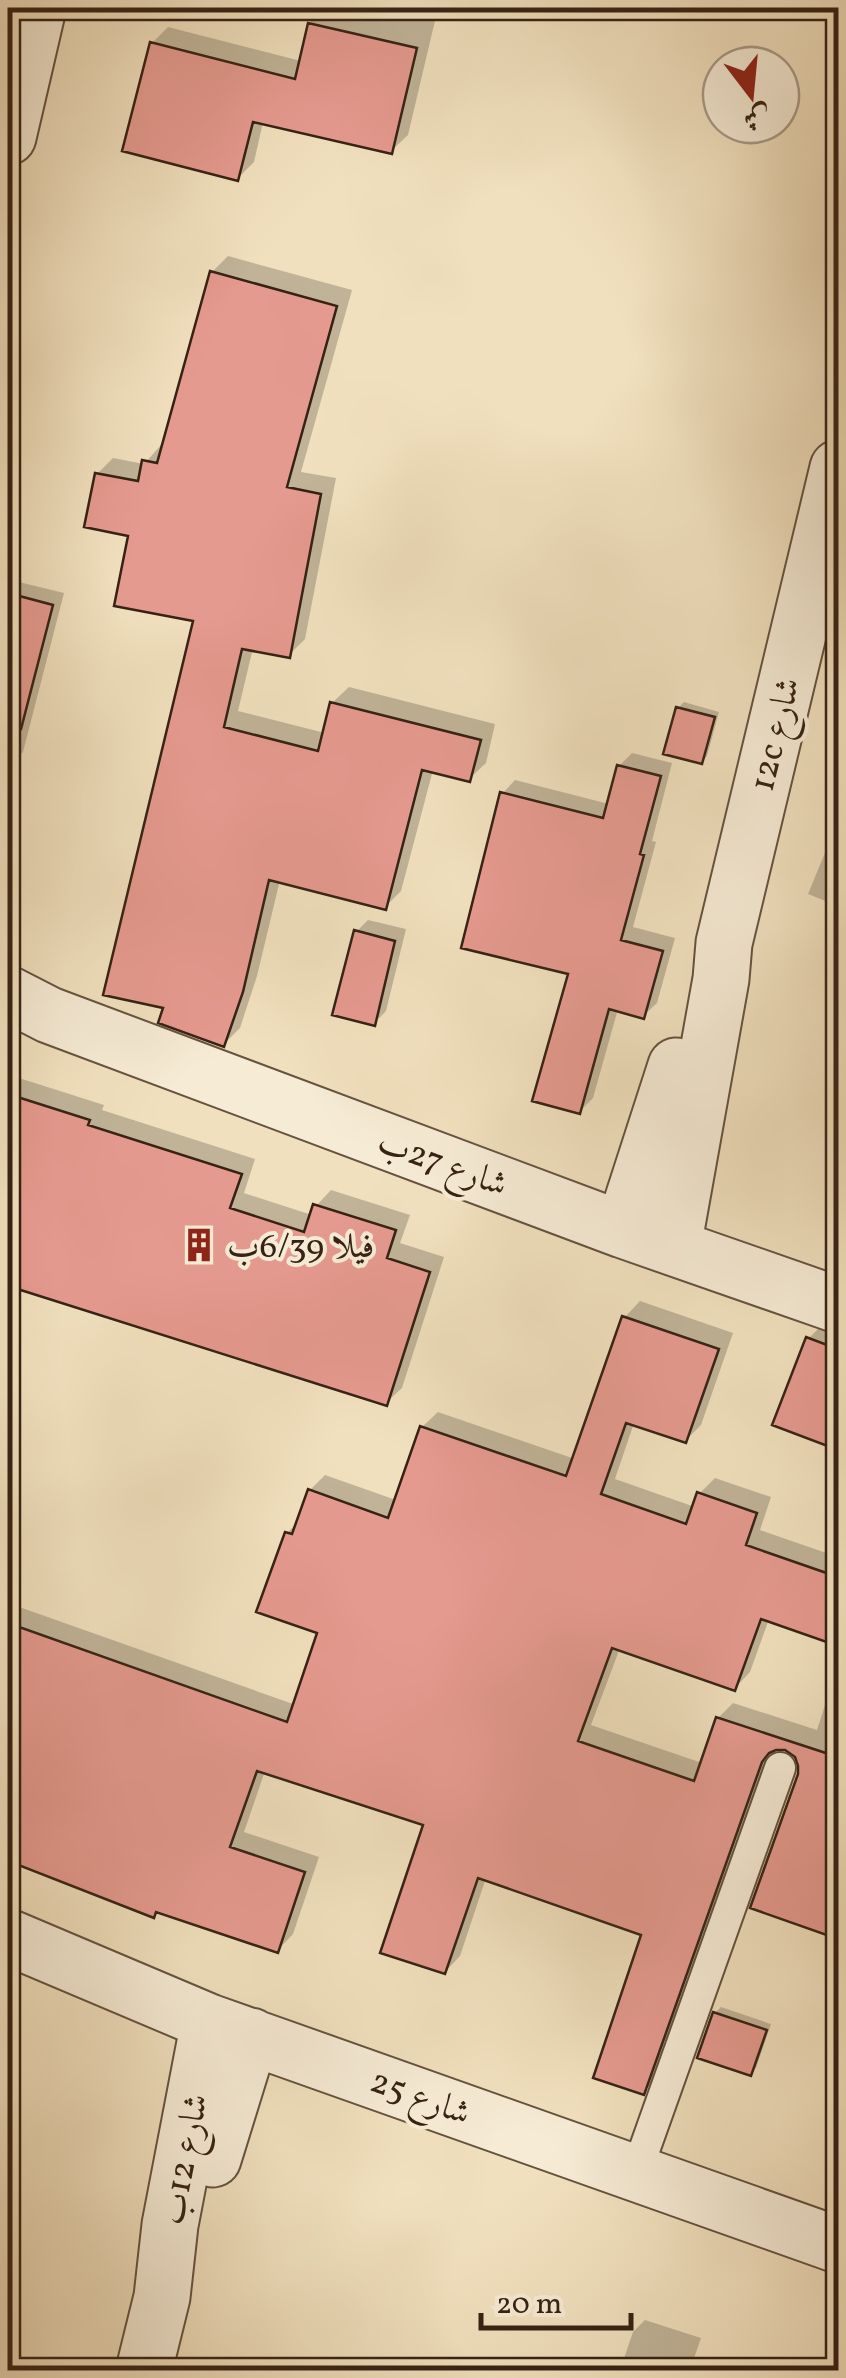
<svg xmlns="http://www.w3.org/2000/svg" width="846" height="2378" viewBox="0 0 846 2378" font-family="Vollkorn,Amiri,serif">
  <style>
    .shadow { fill: #0003 }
    .building { fill: #e59a8f; stroke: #362214; stroke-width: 2.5 }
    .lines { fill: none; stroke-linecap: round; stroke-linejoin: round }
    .lane-casing { stroke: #65523e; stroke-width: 34 }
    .street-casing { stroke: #65523e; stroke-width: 59 }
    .lane { stroke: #f6ebd5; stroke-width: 30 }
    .street { stroke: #f6ebd5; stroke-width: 55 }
    .labels { text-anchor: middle; stroke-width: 8; stroke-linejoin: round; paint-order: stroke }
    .street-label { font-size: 35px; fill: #362214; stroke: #f6ebd5 }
    .poi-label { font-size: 35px; fill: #362214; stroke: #f6ebd5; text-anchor: start }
  </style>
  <rect width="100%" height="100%" fill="#f1e0be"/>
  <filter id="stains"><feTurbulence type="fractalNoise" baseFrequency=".002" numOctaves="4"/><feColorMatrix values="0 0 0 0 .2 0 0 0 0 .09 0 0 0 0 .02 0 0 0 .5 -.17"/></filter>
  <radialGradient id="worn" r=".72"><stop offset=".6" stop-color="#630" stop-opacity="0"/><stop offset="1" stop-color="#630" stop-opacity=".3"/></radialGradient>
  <!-- shadow -->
  <path class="shadow" d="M314 8H438L408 135 391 151 263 122 254 162 238 178 152 43 168 27 301 61Z
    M228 256 352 290 301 472 336 478 305 639 289 655 253 648 238 711 325 733 332 703 349 687 495 724 486 763 469 779 433 770 401 891 385 907 280 880 257 976 240 1028 224 1044 166 1007 196 619 131 534 97 474 113 458 144 464 161 445 164 446 212 272Z
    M15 581 64 593 23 752 11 764 8 763V589Z
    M684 702 719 712 707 756 702 762 678 708Z
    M632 753 672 763 652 841 656 842 633 927 675 938 657 1003 643 1016 618 1009 593 1098 580 1111 571 972 502 794 515 780 609 804 619 766Z
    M838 834V906L808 894 829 843Z
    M368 920 406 929 386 1011 374 1023 356 932Z
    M19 1078 104 1105 102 1110 255 1159 244 1193 312 1215 316 1206 331 1190 410 1215 400 1243 444 1257 402 1388 386 1403 15 1286 8 1316V1090Z
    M640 1301 733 1333 701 1425 686 1440 634 1423 615 1479 695 1507 699 1494 715 1478 771 1497 760 1530 838 1557V1643L769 1619 750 1672 735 1688 620 1648 591 1725 702 1763 718 1718 733 1703 817 1730 838 1664V1936L753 1906 800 1775 801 1763 788 1748 776 1747 659 2077 643 2092 645 1933 486 1878 460 1956 445 1972 427 1823 265 1771 244 1832 319 1857 293 1934 278 1950 158 1910 153 1915 10 1859 8 1861V1603L296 1705 320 1631 287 1533 299 1521 310 1490 325 1475 396 1500 422 1427 438 1412 575 1459 625 1317Z
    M824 1323 838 1328V1448L776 1424 809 1338Z
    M721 2007 771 2024 756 2068 750 2073 715 2013Z
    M645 2320 701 2338 690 2370H620L633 2332Z"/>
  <!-- building -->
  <path class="building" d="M308 23 417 48 392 154 253 122 238 181 122 151 150 42 295 79Z
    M210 271 337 306 287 487 321 494 290 658 242 649 224 727 318 751 330 702 481 740 470 782 422 770 386 910 269 880 243 992 224 1047 158 1023 163 1008 103 995 193 621 114 606 128 536 84 527 95 473 138 481 142 460 157 463Z
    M8 593 53 605 21 729 8 727Z
    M676 707 715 717 702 764 663 754Z
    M617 765 661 776 640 854 644 855 621 940 663 951 644 1019 609 1009 580 1114 532 1101 568 974 461 948 500 792 603 818Z
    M354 930 395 941 375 1026 332 1015Z
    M8 1094 90 1120 88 1125 242 1174 230 1208 304 1232 313 1204 396 1230 387 1258 430 1272 387 1406 8 1286Z
    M622 1316 719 1349 686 1443 626 1423 601 1494 686 1524 697 1492 757 1513 746 1545 838 1577V1646L761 1619 735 1691 612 1648 578 1741 694 1781 716 1717 838 1757V1939L750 1908 798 1774V1766L795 1757 785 1750H776L769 1753 762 1762 644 2095 593 2078 641 1935 478 1878 445 1974 380 1953 423 1825 257 1771 230 1847 305 1872 278 1953 156 1912 154 1918 8 1861V1623L287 1722 317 1633 256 1612 285 1532 292 1534 308 1489 388 1518 420 1426 566 1476Z
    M806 1337 838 1349V1450L772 1425Z
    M713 2012 767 2030 751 2076 697 2058Z"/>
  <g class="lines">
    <!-- lane casing -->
    <g class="lane-casing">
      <path id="lane" d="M636 2173 780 1768"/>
    </g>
    <!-- street casing -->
    <g class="street-casing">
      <path id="street" d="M8 137 38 8
        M8 994 49 1015 623 1230 838 1305
        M623 1230 676 1066
        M673 1247 721 979 724 943 838 468
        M8 1937 209 2022 838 2245
        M213 2159 251 2036
        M144 2370 162 2297 170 2225 209 2022"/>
    </g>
    <!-- lane -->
    <use href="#lane" class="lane"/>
    <!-- street -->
    <use href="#street" class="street"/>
  </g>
  <!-- icons -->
  <defs>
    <g id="building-bare" transform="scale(2.7)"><path d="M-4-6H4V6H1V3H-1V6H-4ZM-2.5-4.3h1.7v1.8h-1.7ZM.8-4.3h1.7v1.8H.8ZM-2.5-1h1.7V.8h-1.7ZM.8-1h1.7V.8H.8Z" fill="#8f2418" stroke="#f6ebd5" stroke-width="2.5" paint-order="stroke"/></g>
  </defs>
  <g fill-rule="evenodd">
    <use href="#building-bare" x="199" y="1245"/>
  </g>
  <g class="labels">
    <!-- street labels -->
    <g class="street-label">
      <text transform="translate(774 734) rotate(-76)" y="12">12c شارع</text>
      <text transform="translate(443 1162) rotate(20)" y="12">شارع 27ب</text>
      <text transform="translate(421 2096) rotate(20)" y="12">شارع 25</text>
      <text transform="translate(183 2159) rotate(-79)" y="12">شارع 12ب</text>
    </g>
    <!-- poi labels -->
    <g class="poi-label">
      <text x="227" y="1257">فيلا 6/39ب</text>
    </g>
  </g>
  <!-- margin -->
  <rect width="846" height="2378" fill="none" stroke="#f1e0be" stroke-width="40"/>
  <rect x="10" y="10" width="826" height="2358" fill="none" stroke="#362214" stroke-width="5"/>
  <rect x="20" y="20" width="806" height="2338" fill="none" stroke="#362214" stroke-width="2.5"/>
  <!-- north arrow -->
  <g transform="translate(751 95) rotate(164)"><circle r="48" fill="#f6ebd5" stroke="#a99b88" stroke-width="2.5"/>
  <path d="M0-8L18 38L0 25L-18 38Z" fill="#8f2418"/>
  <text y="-15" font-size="28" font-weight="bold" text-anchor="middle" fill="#362214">ش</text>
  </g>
  <!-- scale -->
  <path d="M481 2313v15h150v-15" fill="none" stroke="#362214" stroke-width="5"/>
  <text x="496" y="2313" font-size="30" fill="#362214" stroke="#f6ebd5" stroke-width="8" paint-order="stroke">20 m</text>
  <rect width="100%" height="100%" filter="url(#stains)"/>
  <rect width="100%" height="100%" fill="url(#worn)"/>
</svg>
